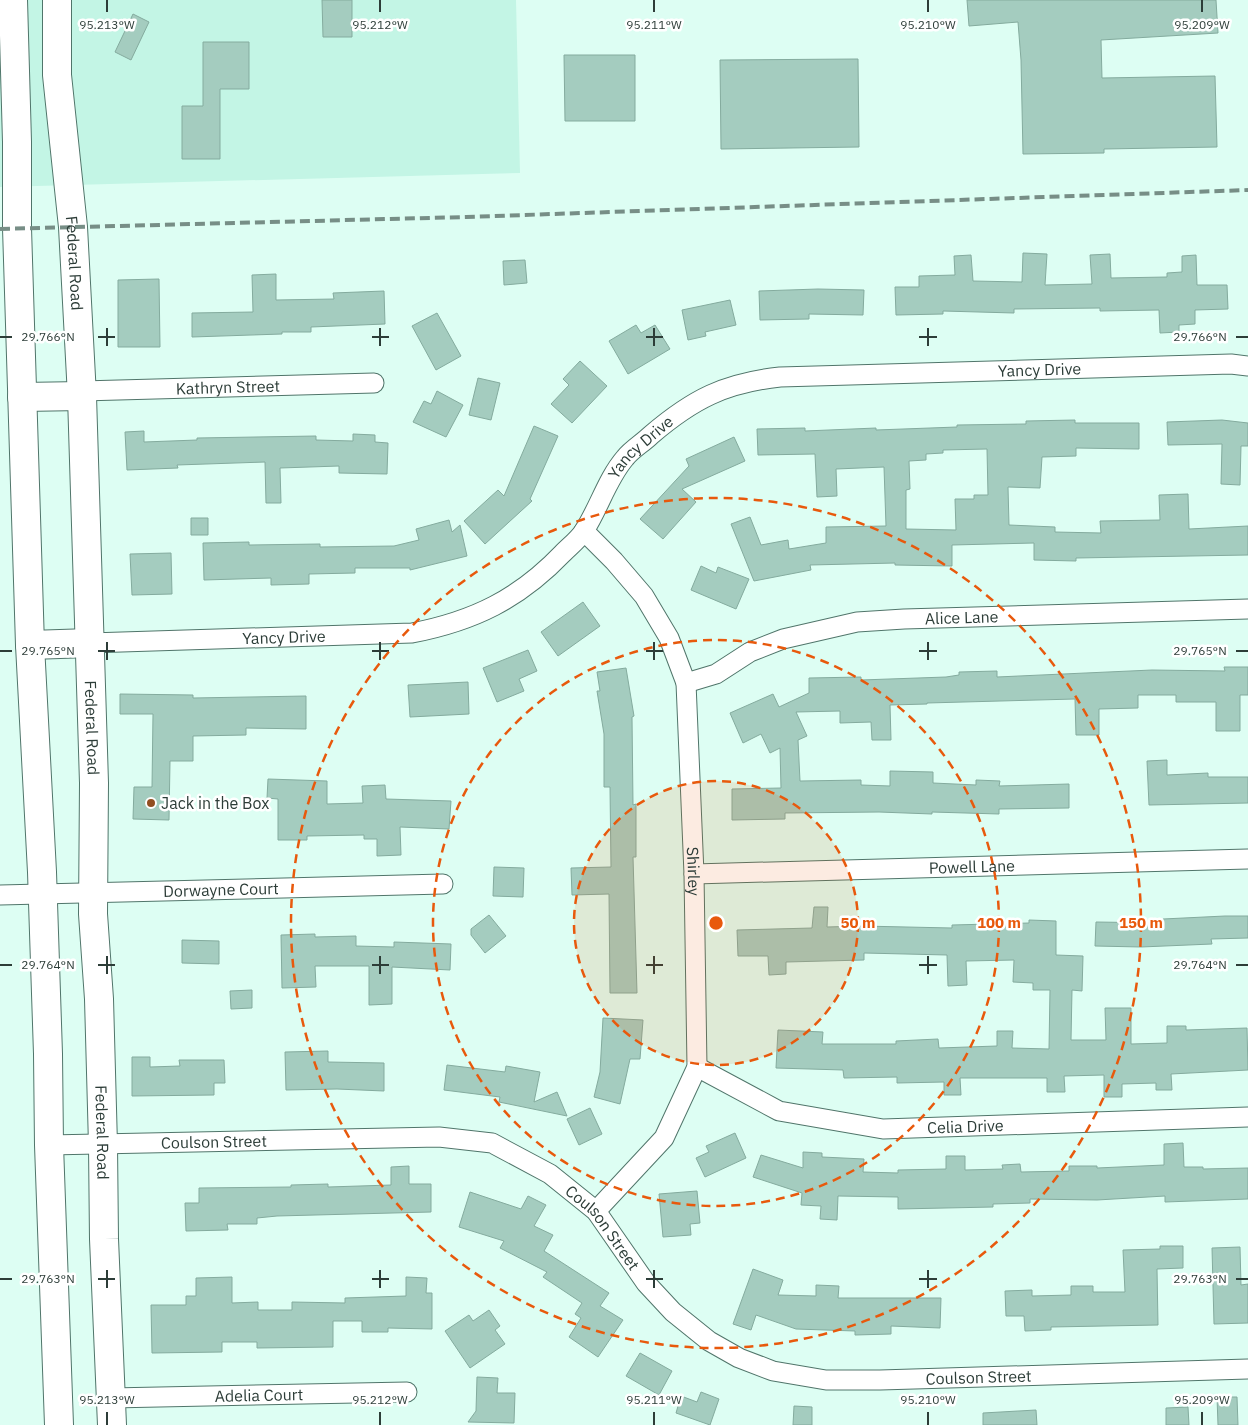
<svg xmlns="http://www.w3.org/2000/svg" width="1248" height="1425" viewBox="0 0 1248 1425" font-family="'IBM Plex Sans',sans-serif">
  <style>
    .built { fill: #c3f5e5 }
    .building { fill: #a4ccbf; stroke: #84ab9e; fill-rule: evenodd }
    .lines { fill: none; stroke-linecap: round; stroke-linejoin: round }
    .street-casing { stroke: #50756a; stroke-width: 21 }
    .primary-casing { stroke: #50756a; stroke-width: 30 }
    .street { stroke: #fff; stroke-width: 19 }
    .primary { stroke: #fff; stroke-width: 28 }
    .rail { stroke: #778e86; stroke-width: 4; stroke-dasharray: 10 5; stroke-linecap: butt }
    .ticks { fill: none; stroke: #2d3d38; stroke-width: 2 }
    .ring { fill: none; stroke: #e8590c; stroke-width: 2.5; stroke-dasharray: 9 6 }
    .poi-dot { fill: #924e21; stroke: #fff; stroke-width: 2 }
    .labels { text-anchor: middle; stroke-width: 5; stroke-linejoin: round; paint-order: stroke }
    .street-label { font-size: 16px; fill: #2d3d38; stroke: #fff }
    .poi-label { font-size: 16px; fill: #2d3d38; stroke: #fff; text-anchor: start }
    .ticks-label { font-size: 12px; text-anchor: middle; fill: #2d3d38; stroke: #fff; stroke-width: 5; stroke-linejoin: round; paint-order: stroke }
    .centre { fill: #e8590c; stroke: #fff; stroke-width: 2.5 }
    .ring-label { font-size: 15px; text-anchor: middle; font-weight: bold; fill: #e8590c; stroke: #fff; stroke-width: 5; stroke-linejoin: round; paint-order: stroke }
  </style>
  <rect width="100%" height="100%" fill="#ddfef3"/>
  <!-- built -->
  <path class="built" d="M0 0H516L520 173 0 187Z"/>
  <!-- building -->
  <path class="building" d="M322 0H352V37H323Z
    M967 0H1216L1218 33 1101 40 1102 78 1215 76 1217 147 1104 149V153L1023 154 1021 60 1018 22 969 26Z
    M133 14 149 22 131 60 115 52Z
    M203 42H249V89H220V159H182V106H203Z
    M564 55H635V121H565Z
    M858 59 859 147 721 149 720 60Z
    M1023 253 1047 254 1045 285 1092 284 1090 255 1110 254 1111 278 1167 277V273L1182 272V256L1196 255 1197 285H1227L1228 309 1195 310V324L1179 325V332L1160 333 1159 310 1100 311V308L1014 309V313L943 311V314L896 315 895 287H919V276L955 275 954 256 971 255 973 281 1022 282Z
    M525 260 527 283 504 285 503 261Z
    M276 274V300L334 299 333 293 384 291 385 324 311 327V332H282V334L192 337V313L253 312 252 275Z
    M159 279 160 347H118V280Z
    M818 289 864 290 863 315 809 314V319L760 320 759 291Z
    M730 300 736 325 705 332 706 336 688 340 682 310Z
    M437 313 461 356 436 370 412 326Z
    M636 325 641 333 655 325 670 349 628 374 609 341Z
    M580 361 607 386 572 423 551 404 569 385 563 379Z
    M478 378 500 383 491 420 469 415Z
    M437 391 463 405 446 437 413 422 424 401 431 404Z
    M1075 420V423H1139V449L1076 448V456L1042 457 1040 488 1008 487 1009 525 1055 527V532L1101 533 1100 521 1160 520 1159 495 1188 494 1189 529 1248 526V555L1076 558V561L1034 560V543L952 545V566L895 565V563L810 565 811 570 754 581 731 524 750 517 761 545 788 540 789 549 826 543V527L886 526 884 467 836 469 837 496 817 497 815 454 758 455 757 429 805 428V431L876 428V430L957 427V425L1026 424V421ZM987 449 988 495H974V499H955L956 530 906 529V490L910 489 909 461 926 460V454L943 453V450Z
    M1222 420 1248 423V446H1241L1240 485 1221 484 1222 444 1168 445 1167 422Z
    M534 426 558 436 530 499 532 501 485 544 464 521 498 490 504 496Z
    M144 431V442L197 440V438L316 436V440L353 441V434L375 435V442L388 443 387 474 339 473V466L280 468 281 503H266L265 462 177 465 178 468 127 470 125 432Z
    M734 437 745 461 682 489 696 502 663 539 640 519 689 466 686 459Z
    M191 518H208V535H191Z
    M449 520 452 532 460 525 467 556 410 570V568H355V573L309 574V584L271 585V578L204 580 203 543 249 542V545L320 544V547L394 546 419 540 416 529Z
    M171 553 172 594 132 595 130 554Z
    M701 566 716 573 718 567 749 579 736 609 691 590Z
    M583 602 600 626 558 656 541 632Z
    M528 650 537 671 519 679 524 691 497 702 483 668Z
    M1224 667H1248V695H1240V731H1216V702H1176V695H1138V708L1099 709V735H1076L1075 699 927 703V704L890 705 891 740H872L871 722 840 723V711L796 712 807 736 798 740 800 781 861 780V785L890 786V771L933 772V783L976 785V780L1000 781 999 786 1069 784V808L999 809V814L932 812V814L879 812 785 813V819L732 820V789L781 788 780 748 770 753 761 734 743 743 730 713 773 694 779 707 809 693V678L861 677V680L946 677 959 675V672L997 671V677L1152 670 1225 671Z
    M626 668 634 716 632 717 633 805 636 804V857H633L637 993H610L609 894 572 895 571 868 611 867 610 787H604V734L597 691H600L597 672Z
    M468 682 469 714 410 717 408 685Z
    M120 694 193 695V698L306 696V729L246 728V735L193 736V761H170L169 820 133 819 134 787H152L153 714H120Z
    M1167 760V775L1208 773V777H1248V803L1149 805 1147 761Z
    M268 779 327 781V804L363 803 362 786 385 785 386 799 451 801 449 829 400 827 401 855 377 856V839H364V835L307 836V840H278V799L267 798Z
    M494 867 524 868 523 897 493 896Z
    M814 907H828L827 927 861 926 952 928V925L1029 923V920L1056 921V955L1083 956 1082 991 1072 990 1071 1040H1106L1105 1008H1131V1044L1167 1043V1026H1186V1030L1247 1028 1248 1070 1171 1074 1172 1090H1156V1083L1122 1084V1097H1104V1075L1064 1076 1065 1092H1047V1078H960L961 1095H944V1082L897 1083V1077L844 1078 843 1070 776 1068 778 1030 823 1032 822 1044H896V1041L938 1039 939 1048 997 1046V1031H1013L1012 1048 1049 1049 1050 990H1033V983L1013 982 1014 960 966 961 967 985 948 986 947 955 864 953V960L786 962V974L769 975 768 956H738L737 930 812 928Z
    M489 915 506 936 485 953 471 935V929Z
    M1225 916H1248V938L1211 939 1212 944 1141 947 1095 946 1096 922 1163 923V919Z
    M315 934V937L356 936V946L394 947V942L451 944 450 970 392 967V1004L369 1005V966H315L316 987 282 988 281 935Z
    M182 940 219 941V964L182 963Z
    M252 990V1008L231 1009 230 991Z
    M603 1018 643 1020 640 1059H630L620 1104 594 1097 600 1072Z
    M328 1051V1062L384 1063V1091L337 1089 286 1090 285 1052Z
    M132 1057H150V1067L180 1066 179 1060H224L225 1083H214V1095L132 1096Z
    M447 1065 505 1072 506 1066 540 1072 534 1102 557 1092 567 1116 499 1102 500 1097 444 1090Z
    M590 1108 602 1134 579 1145 567 1119Z
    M735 1133 746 1158 705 1177 696 1158 709 1152 706 1146Z
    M1183 1143 1184 1167H1203V1169L1248 1168V1199L1165 1202V1196L1097 1200 1030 1199V1203L993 1204V1207L898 1209V1197L838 1196 837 1220 820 1219 821 1206 801 1205 802 1193 753 1177 761 1155 803 1168V1152L822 1153V1157L864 1159 863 1172 898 1173V1170L946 1169V1156H965V1170L1003 1169 1002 1165 1020 1164 1021 1172 1069 1171V1166H1097V1168L1164 1165V1144Z
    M409 1166V1184H431V1212L277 1216 257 1218V1224H227L228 1230 186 1231 185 1203H199V1188L291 1187V1185L328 1184V1187L391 1185V1167Z
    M697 1191 700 1223 690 1224 691 1235 663 1237 659 1194Z
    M470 1192 521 1209 528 1196 546 1205 534 1226 553 1235 544 1251 609 1293 600 1306 623 1320 598 1357 569 1337 581 1318 575 1314 582 1303 543 1277 547 1272 500 1248 504 1241 459 1227Z
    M1160 1246H1183V1268L1157 1269 1158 1325 1051 1327V1330L1025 1331 1024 1316H1006L1005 1291 1032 1290V1296L1071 1295V1286H1093V1292H1125L1123 1250 1160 1249Z
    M1240 1247 1241 1285 1248 1284V1323L1214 1324 1212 1248Z
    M753 1269 783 1280 778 1295 816 1296V1285L839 1286 838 1298H941L940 1328 891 1326V1334L855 1335V1331L796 1329 756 1315 751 1330 733 1324Z
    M232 1277V1303L258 1302V1310H292V1302L345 1303V1298L406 1296V1277L427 1278 426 1293H432V1329L388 1328V1332H362V1321H333V1347L257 1348V1342H222V1352L152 1353 151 1305H186V1296H196V1278Z
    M489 1310 500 1326 495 1330 505 1344 470 1368 445 1331 469 1315 473 1321Z
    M640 1353 672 1371 659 1395 626 1376Z
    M477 1377 498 1378 497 1393H515L514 1423 468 1422 476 1411Z
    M701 1392 719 1399 710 1425 676 1413 681 1396 697 1402Z
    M1217 1397H1237L1238 1425H1218Z
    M794 1406 812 1407V1425H793Z
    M1188 1407 1189 1425H1166V1408Z
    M1036 1410 1037 1425H983V1413Z"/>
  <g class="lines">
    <!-- street casing -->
    <g class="street-casing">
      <g id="street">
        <path id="s1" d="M82 391 374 383"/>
        <path id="s2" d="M584 531 614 561 644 596 669 638 686 683 694 874 697 1067 664 1138 596 1211"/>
        <path id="s3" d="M90 643 412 633C474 621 519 599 563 553 570 546 579 539 584 531 599 508 607 479 625 458 632 449 643 443 651 435 693 399 725 383 780 377L1231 364 1248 366"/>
        <path id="s4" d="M686 683 716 674 750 652 783 639 857 622 904 619 1248 609"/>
        <path id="s5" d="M694 874 1248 859"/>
        <path id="s6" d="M0 895 443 884"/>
        <path id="s7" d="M697 1067 779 1111 883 1129 1248 1117"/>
        <path id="s8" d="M49 1145 439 1137 492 1143 550 1174 596 1211 646 1283 673 1312 709 1341 739 1358 773 1371 826 1380H880L1248 1369"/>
        <path id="s9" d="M111 1398 407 1392"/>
      </g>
    </g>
    <!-- primary casing -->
    <g class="primary-casing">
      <g id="primary">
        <path d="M13 0 17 142V228L30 645 42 872 48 1054 49 1145 59 1425"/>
        <path id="s10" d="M57 0V75L73 227 82 396 94 783 93 914 99 999 103 1145 104 1239 112 1425"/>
        <path d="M22 397 82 396"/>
        <path d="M30 645 90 643"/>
      </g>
    </g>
    <!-- street -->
    <use href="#street" class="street"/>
    <!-- primary -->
    <use href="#primary" class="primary"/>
    <!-- rail -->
    <path class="rail" d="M0 229 466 217 1248 190"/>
  </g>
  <!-- ticks -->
  <path class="ticks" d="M107 0V12M380 0V12M654 0V12M928 0V12M1202 0V12M107 328V346M380 328V346M654 328V346M928 328V346M0 337H12M98 337H115M372 337H389M646 337H663M919 337H937M1236 337H1248M107 642V660M380 642V660M654 642V660M928 642V660M0 651H12M98 651H115M372 651H389M646 651H663M919 651H937M1236 651H1248M107 956V974M380 956V974M654 956V974M928 956V974M0 965H12M98 965H115M372 965H389M646 965H663M919 965H937M1236 965H1248M107 1270V1288M380 1270V1288M654 1270V1288M928 1270V1288M0 1279H12M98 1279H115M372 1279H389M646 1279H663M919 1279H937M1236 1279H1248M107 1412V1425M380 1412V1425M654 1412V1425M928 1412V1425M1202 1412V1425"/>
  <!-- distance rings -->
  <circle cx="716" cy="923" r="142" fill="#e8590c" fill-opacity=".12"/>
  <g class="ring">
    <circle cx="716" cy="923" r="142"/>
    <circle cx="716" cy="923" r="283"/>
    <circle cx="716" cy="923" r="425"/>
  </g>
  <!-- markers -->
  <circle class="poi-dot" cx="151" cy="803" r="5"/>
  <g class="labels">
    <!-- street labels -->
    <g class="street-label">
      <text dy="6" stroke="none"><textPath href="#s10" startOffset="264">Federal Road</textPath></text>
      <text dy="6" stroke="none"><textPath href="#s3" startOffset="1049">Yancy Drive</textPath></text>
      <text dy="6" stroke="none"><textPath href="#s1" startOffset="146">Kathryn Street</textPath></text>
      <text dy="6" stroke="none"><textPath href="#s3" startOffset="629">Yancy Drive</textPath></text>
      <text dy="6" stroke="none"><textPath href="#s4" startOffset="288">Alice Lane</textPath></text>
      <text dy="6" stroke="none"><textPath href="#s3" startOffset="194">Yancy Drive</textPath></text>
      <text dy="6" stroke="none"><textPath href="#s10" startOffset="729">Federal Road</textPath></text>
      <text dy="6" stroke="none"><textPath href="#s5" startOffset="278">Powell Lane</textPath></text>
      <text dy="6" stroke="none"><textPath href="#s2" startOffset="374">Shirley</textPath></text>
      <text dy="6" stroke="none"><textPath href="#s6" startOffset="221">Dorwayne Court</textPath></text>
      <text dy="6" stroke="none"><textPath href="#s7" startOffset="281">Celia Drive</textPath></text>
      <text dy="6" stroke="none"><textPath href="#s10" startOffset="1134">Federal Road</textPath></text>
      <text dy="6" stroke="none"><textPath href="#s8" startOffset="165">Coulson Street</textPath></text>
      <text dy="6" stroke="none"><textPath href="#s8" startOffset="585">Coulson Street</textPath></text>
      <text dy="6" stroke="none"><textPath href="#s8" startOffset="1019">Coulson Street</textPath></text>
      <text dy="6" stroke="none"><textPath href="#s9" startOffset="148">Adelia Court</textPath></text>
    </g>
    <!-- poi labels -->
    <g class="poi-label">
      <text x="161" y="809">Jack in the Box</text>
    </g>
  </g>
  <g class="ticks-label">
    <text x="107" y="29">95.213°W</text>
    <text x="380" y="29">95.212°W</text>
    <text x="654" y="29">95.211°W</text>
    <text x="928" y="29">95.210°W</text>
    <text x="1202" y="29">95.209°W</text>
    <text x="48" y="341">29.766°N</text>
    <text x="1200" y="341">29.766°N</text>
    <text x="48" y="655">29.765°N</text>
    <text x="1200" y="655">29.765°N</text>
    <text x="48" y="969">29.764°N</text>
    <text x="1200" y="969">29.764°N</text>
    <text x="48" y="1283">29.763°N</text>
    <text x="1200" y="1283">29.763°N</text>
    <text x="107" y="1404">95.213°W</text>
    <text x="380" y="1404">95.212°W</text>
    <text x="654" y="1404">95.211°W</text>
    <text x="928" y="1404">95.210°W</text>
    <text x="1202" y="1404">95.209°W</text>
  </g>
  <circle cx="716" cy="923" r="8" class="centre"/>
  <g class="ring-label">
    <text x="858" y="928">50 m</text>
    <text x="999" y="928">100 m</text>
    <text x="1141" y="928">150 m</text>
  </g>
</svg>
